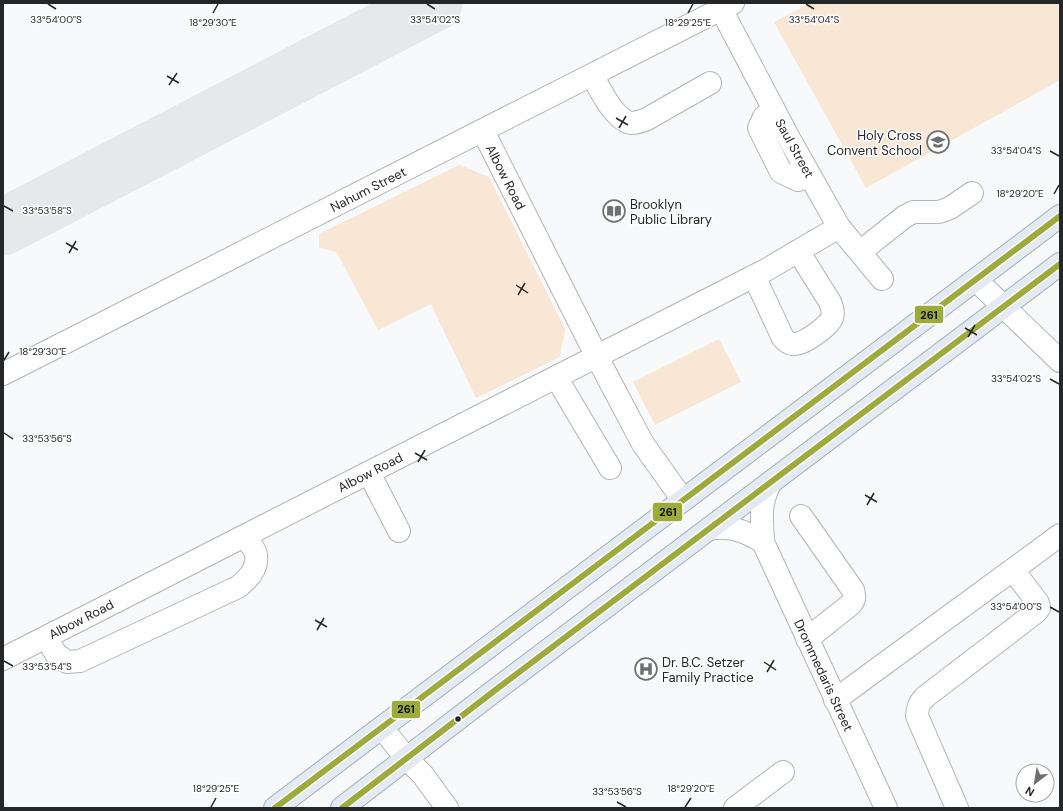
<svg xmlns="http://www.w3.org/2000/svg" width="1063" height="811" viewBox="0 0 1063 811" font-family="'DM Sans',sans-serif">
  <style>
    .green { fill: #f8e7d4 }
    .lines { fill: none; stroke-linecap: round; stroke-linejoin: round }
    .taxiway { stroke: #e6e8e9; stroke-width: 57 }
    .minor-casing { stroke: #b2b4b6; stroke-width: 24 }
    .major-casing { stroke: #a3afbb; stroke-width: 24 }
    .minor { stroke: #fefefe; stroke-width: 22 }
    .major { stroke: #e3eaf1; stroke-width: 22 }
    .bus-1-casing { stroke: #fff; stroke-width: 9 }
    .bus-1 { stroke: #9cab3c; stroke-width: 6 }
    .ticks { fill: none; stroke: #252628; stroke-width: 1.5 }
    .bus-dot { fill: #252628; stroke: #fff; stroke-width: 1.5 }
    .labels { text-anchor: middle; stroke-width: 3; stroke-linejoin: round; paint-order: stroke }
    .poi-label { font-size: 13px; fill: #252628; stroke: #fff; text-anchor: start }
    .street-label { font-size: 13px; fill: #252628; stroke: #fff }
    .ticks-label { font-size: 10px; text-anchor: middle; fill: #252628; stroke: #fff; stroke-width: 3; stroke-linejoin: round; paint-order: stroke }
    .line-badge { stroke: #fff; stroke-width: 1.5 }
    .pale-badge-label { font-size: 11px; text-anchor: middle; font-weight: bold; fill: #111 }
  </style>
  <rect width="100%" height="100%" fill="#f7f9fb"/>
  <!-- green -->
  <path class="green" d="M811 3H1060V80L866 188 774 22Z
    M459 165 489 177 565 329 560 357 476 398 431 304 378 330 337 253 319 247V234Z
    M719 339 741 382 655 425 633 382Z"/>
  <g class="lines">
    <!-- taxiway -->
    <path class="taxiway" d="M3 227 434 3"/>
    <!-- minor casing -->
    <g class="minor-casing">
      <path id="minor" d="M721 9 791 142 839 227 882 279
        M592 75C600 89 614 120 631 123 637 123 642 121 647 119L710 83
        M774 111 764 117 759 128 781 172 798 180 810 176
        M483 131 597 357 643 444 683 500
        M860 252 904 217 913 212H939L950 208 972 193
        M754 276 783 338C786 341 789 344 794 344 803 345 829 326 832 318 834 312 832 307 830 302L798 251
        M976 280 1060 361
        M3 374 733 3
        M556 377 610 468
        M369 473 399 531
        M770 483C759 507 762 516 763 542L886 808
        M801 516 853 590C855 597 855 600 850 605L807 639
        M709 529C730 525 745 531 763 542
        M46 637 56 654 67 662 80 661 238 587C247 580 258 569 256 556 256 550 248 541 245 536
        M3 659 766 270 839 227
        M835 700 1060 535
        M382 728 407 759 423 775 447 808
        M735 808 783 772
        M957 808 917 716C917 708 919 703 925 697L1036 612 1039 608 1038 603 1013 570"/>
    </g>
    <!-- major casing -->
    <g class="major-casing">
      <path id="major" d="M275 808 1060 216
        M342 808 498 688 1060 264"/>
    </g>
    <!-- minor -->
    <use href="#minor" class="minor"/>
    <!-- major -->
    <use href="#major" class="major"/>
    <!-- bus-1 casing -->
    <g class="bus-1-casing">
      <path id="bus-1" d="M275 808 1060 216
        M342 808 498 688 1060 264"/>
    </g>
    <!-- bus-1 -->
    <use href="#bus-1" class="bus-1"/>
  </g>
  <!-- ticks -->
  <path class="ticks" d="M48 4 56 9M427 4 435 9M806 4 814 9M213 13 218 4M688 13 693 4M167 76 179 83M169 85 177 73M616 118 628 125M619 128 626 116M1050 151 1059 156M1054 194 1059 185M4 206 13 211M66 243 78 250M69 253 76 241M516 285 528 293M518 295 525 283M965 328 977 335M968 337 975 325M4 360 9 352M1050 379 1059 384M4 433 13 439M415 453 427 460M418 462 425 450M865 495 877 502M867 505 874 493M1050 607 1059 612M315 620 327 627M317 630 324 618M4 661 13 666M764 662 776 670M767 672 774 660M617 802 626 807M211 807 216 798M685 807 691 798"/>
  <!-- icons -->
  <defs>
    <g id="school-ring" transform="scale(1.15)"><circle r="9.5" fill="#fff" stroke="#6e7072" stroke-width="1.5"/><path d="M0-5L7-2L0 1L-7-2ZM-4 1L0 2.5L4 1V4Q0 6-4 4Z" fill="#6e7072"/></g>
    <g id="library-ring" transform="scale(1.15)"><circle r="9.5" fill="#fff" stroke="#6e7072" stroke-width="1.5"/><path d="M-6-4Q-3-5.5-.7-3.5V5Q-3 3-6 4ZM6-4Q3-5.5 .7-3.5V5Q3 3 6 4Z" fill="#6e7072"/></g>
    <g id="hospital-ring" transform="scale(1.15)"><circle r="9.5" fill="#fff" stroke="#6e7072" stroke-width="1.5"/><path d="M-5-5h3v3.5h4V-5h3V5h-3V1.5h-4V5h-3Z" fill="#6e7072"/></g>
  </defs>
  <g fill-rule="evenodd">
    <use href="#school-ring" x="938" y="142"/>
    <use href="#library-ring" x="614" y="211"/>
    <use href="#hospital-ring" x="646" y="669"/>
  </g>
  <!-- markers -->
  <circle class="bus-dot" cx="458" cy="719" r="3.5"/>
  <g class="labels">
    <!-- poi labels -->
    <g class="poi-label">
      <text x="922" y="140" text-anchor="end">Holy Cross<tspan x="922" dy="15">Convent School</tspan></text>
      <text x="630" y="209">Brooklyn<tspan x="630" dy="15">Public Library</tspan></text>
      <text x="662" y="667">Dr. B.C. Setzer<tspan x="662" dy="15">Family Practice</tspan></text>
    </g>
    <!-- street labels -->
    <g class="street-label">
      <text transform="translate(795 148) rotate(61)" y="5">Saul Street</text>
      <text transform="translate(506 177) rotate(63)" y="5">Albow Road</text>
      <text transform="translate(368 189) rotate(-27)" y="5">Nahum Street</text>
      <text transform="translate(370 472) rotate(-27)" y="5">Albow Road</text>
      <text transform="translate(81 619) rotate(-27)" y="5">Albow Road</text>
      <text transform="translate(824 675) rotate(65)" y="5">Drommedaris Street</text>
    </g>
  </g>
  <g class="ticks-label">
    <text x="56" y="23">33°54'00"S</text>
    <text x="435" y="23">33°54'02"S</text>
    <text x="814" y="23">33°54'04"S</text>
    <text x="213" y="26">18°29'30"E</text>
    <text x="688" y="26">18°29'25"E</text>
    <text x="1016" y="154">33°54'04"S</text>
    <text x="1020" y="197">18°29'20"E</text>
    <text x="47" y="214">33°53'58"S</text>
    <text x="43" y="355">18°29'30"E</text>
    <text x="1016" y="382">33°54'02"S</text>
    <text x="47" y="442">33°53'56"S</text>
    <text x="1016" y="610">33°54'00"S</text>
    <text x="47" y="670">33°53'54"S</text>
    <text x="216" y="792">18°29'25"E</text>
    <text x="691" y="792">18°29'20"E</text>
    <text x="617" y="795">33°53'56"S</text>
  </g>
  <g class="line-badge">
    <rect x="914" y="305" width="30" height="19" rx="4" fill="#9cab3c"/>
    <rect x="652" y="502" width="31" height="20" rx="4" fill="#9cab3c"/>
    <rect x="391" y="700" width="30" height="19" rx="4" fill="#9cab3c"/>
  </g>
  <g class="pale-badge-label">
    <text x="929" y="319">261</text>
    <text x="668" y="516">261</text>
    <text x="406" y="713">261</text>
  </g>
  <!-- border -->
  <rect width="1063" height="811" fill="none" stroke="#252628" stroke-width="8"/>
  <!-- north arrow -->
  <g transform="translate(1035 783) rotate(211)"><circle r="19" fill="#ffffff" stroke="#a8a8a9"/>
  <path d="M0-3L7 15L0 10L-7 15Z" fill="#6e7072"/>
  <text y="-6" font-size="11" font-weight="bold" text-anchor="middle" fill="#252628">N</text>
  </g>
</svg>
